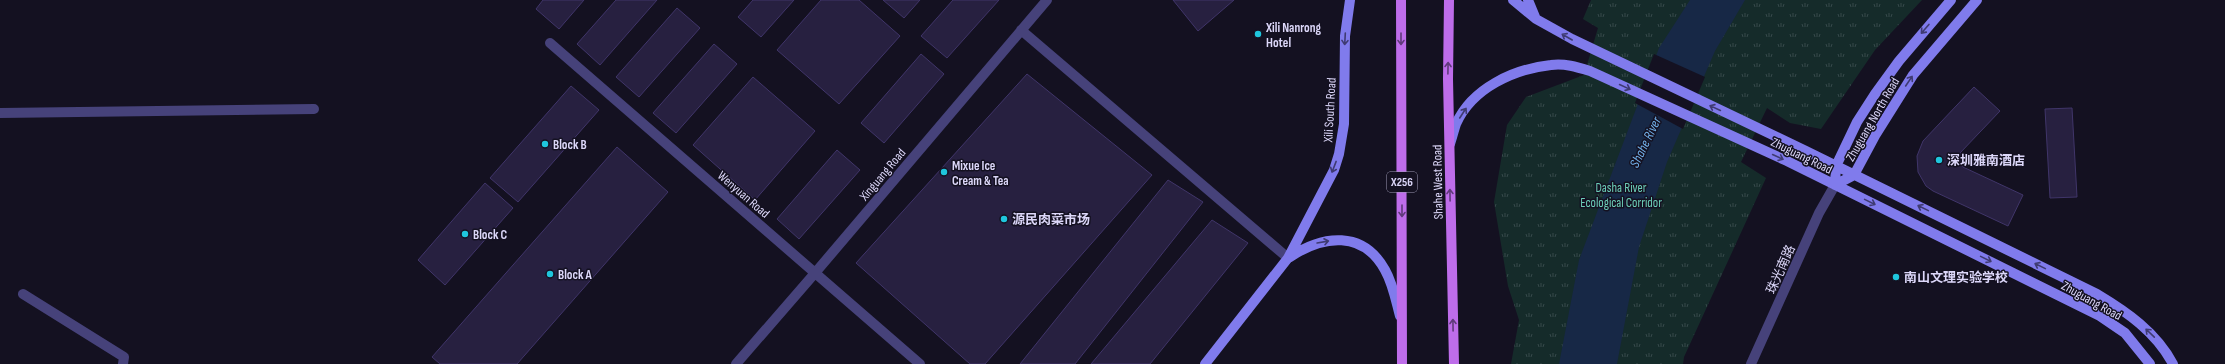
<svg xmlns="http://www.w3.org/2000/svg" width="2225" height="364" viewBox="0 0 2225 364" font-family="'Sofia Sans Condensed','Noto Sans SC',sans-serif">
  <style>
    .park { fill: url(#park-tufts) }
    .water { fill: #172846 }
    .pier { fill: #141121 }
    .building { fill: #272040; stroke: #403569 }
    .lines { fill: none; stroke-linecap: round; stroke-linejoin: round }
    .lane { stroke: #46427a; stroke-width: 10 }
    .street { stroke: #46427a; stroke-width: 10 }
    .secondary { stroke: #807bec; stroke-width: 10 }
    .primary { stroke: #be6dea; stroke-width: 10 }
    .oneway { stroke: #3f3b72 }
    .oneway2 { stroke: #603a7b }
    .poi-dot { fill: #1fc6dd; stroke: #141121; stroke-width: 1.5 }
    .labels { text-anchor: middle; stroke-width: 3; stroke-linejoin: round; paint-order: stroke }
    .shield { fill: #141121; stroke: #a09cb8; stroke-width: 1 }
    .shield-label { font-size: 12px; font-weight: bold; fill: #dcd7f9 }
    .poi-label { font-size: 13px; font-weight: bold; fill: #dcd7f9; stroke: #141121; text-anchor: start }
    .street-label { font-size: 13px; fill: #dcd7f9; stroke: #141121 }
    .park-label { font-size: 13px; fill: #6dcfb9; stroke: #141121 }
    .water-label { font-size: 14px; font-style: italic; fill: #73b1eb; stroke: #141121 }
  </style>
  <defs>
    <pattern id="park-tufts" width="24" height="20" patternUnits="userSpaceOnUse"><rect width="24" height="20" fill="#152b2a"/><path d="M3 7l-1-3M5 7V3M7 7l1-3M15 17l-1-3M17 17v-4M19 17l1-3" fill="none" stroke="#36494a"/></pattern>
  </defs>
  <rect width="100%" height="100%" fill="#141121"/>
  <!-- park -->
  <path class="park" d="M1591 0H1922L1875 50 1821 129 1790 123 1767 108 1741 162 1766 178 1684 357 1683 364H1511L1519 320 1508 286 1494 202 1507 125 1526 97 1584 75 1598 28 1583 19Z"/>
  <!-- water -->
  <path class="water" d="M1690 0H1745L1715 51 1667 162 1639 247 1617 364H1559L1579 260 1659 48Z"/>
  <!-- pier -->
  <path class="pier" d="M1654 54 1705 77 1683 129 1635 103Z"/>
  <!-- building -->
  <path class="building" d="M543 0H584L559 29 536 9Z
    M616 0H657L600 65 577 44Z
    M753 0H794L761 37 738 17Z
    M821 0H859L900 36 839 104 777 50Z
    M883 0H920L904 18Z
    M953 0H999L947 58 921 36Z
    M1173 0H1234L1198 31Z
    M677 8 700 28 639 97 616 77Z
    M714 44 737 64 676 133 653 113Z
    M921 54 944 74 884 143 861 123Z
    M1027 74 1152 175 985 364H970L856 263Z
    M753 77 815 131 755 200 693 145Z
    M571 86 599 110 518 202 490 178Z
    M1974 87 2000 111 1960 153 1963 167 2023 195 2008 226 1933 191 1926 186 1918 172 1917 156 1923 141Z
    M2072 108 2077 197 2050 198 2045 109Z
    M617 147 668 192 517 364H440L432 357Z
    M837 150 860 170 799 239 777 219Z
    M1168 180 1203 202 1075 364H1020Z
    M485 183 513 208 445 285 418 260Z
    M1212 220 1248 243 1150 364H1091Z"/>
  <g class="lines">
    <!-- lane -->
    <path class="lane" d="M0 113 314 109
      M1751 364 1819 213 1835 185"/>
    <!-- street -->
    <path class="street" d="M1021 30 1288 258
      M550 43 920 364
      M23 294 124 357 123 364
      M736 364 815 273 1047 0"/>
    <!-- secondary -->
    <path class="secondary" d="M1513 0 1536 19 1572 39 1806 151 2097 294C2127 312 2156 332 2173 364
      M1528 0 1535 17
      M1450 144C1452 138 1454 130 1456 124 1472 88 1514 69 1551 65 1564 63 1577 67 1590 71L1787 161 2100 316 2125 333 2150 364
      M1835 185 1854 175 1876 134 1913 75 1977 0
      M1835 185 1836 166 1857 122 1875 94 1899 61 1951 0
      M1290 257C1323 235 1363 230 1385 270 1393 284 1396 301 1400 316
      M1205 364 1288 258 1334 170 1339 154 1344 124 1345 36 1350 0"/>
    <!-- primary -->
    <path class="primary" d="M1401 0 1402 364
      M1449 0 1448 79 1454 364"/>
  </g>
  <!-- one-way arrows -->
  <defs><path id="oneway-shaft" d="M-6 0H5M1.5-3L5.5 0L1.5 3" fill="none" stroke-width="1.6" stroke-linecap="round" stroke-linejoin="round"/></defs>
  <g class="oneway">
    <use href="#oneway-shaft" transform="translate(1925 29) rotate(131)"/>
    <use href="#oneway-shaft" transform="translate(1567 37) rotate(-150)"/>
    <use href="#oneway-shaft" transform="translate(1345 39) rotate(93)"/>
    <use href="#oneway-shaft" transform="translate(1909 81) rotate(-56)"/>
    <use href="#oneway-shaft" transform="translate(1625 87) rotate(25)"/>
    <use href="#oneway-shaft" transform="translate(1715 108) rotate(-155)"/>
    <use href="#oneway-shaft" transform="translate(1463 113) rotate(-57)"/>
    <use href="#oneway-shaft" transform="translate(1778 157) rotate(25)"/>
    <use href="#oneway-shaft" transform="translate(1334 167) rotate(111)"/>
    <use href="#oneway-shaft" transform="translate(1870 202) rotate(26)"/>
    <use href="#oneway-shaft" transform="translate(1923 208) rotate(-154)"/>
    <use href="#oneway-shaft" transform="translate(1323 242) rotate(-10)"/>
    <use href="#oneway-shaft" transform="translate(1986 259) rotate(26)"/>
    <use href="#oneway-shaft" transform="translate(2040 266) rotate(-154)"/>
    <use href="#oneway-shaft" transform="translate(2150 333) rotate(-136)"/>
  </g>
  <g class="oneway2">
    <use href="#oneway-shaft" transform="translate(1401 39) rotate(90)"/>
    <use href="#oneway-shaft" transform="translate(1448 68) rotate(-89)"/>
    <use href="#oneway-shaft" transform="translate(1450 195) rotate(-91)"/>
    <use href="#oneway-shaft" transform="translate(1402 211) rotate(90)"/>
    <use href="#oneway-shaft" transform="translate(1453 325) rotate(-91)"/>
  </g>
  <!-- markers -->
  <g class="poi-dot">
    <circle cx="1258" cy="34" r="4"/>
    <circle cx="545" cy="144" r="4"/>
    <circle cx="1939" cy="160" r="4"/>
    <circle cx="944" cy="172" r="4"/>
    <circle cx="1004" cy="219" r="4"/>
    <circle cx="465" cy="234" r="4"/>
    <circle cx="550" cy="274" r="4"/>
    <circle cx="1896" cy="277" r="4"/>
  </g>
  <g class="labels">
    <!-- shield labels -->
    <rect class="shield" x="1387" y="172" width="30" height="20" rx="3"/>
    <g class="shield-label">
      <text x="1402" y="186">X256</text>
    </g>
    <!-- poi labels -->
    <g class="poi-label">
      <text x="1266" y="32">Xili Nanrong<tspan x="1266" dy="15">Hotel</tspan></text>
      <text x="553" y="149">Block B</text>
      <text x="1947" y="165">深圳雅南酒店</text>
      <text x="952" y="170">Mixue Ice<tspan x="952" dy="15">Cream &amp; Tea</tspan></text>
      <text x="1012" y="224">源民肉菜市场</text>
      <text x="473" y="239">Block C</text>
      <text x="558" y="279">Block A</text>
      <text x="1904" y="282">南山文理实验学校</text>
    </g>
    <!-- street labels -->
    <g class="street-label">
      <text transform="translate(1329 110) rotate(-87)" y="5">Xili South Road</text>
      <text transform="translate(1872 119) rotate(-60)" y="5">Zhuguang North Road</text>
      <text transform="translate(1802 155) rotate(26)" y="5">Zhuguang Road</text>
      <text transform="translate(882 174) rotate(-50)" y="5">Xinguang Road</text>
      <text transform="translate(1437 182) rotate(-91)" y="5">Shahe West Road</text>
      <text transform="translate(744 194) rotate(41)" y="5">Wenyuan Road</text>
      <text transform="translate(1780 269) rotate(-66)" y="5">珠光南路</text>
      <text transform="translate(2092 300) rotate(29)" y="5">Zhuguang Road</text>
    </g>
    <!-- park labels -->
    <g class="park-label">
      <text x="1621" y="192">Dasha River<tspan x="1621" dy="15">Ecological Corridor</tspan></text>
    </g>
    <!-- water labels -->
    <g class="water-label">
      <text transform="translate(1645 142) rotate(-64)" y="5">Shahe River</text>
    </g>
  </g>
</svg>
